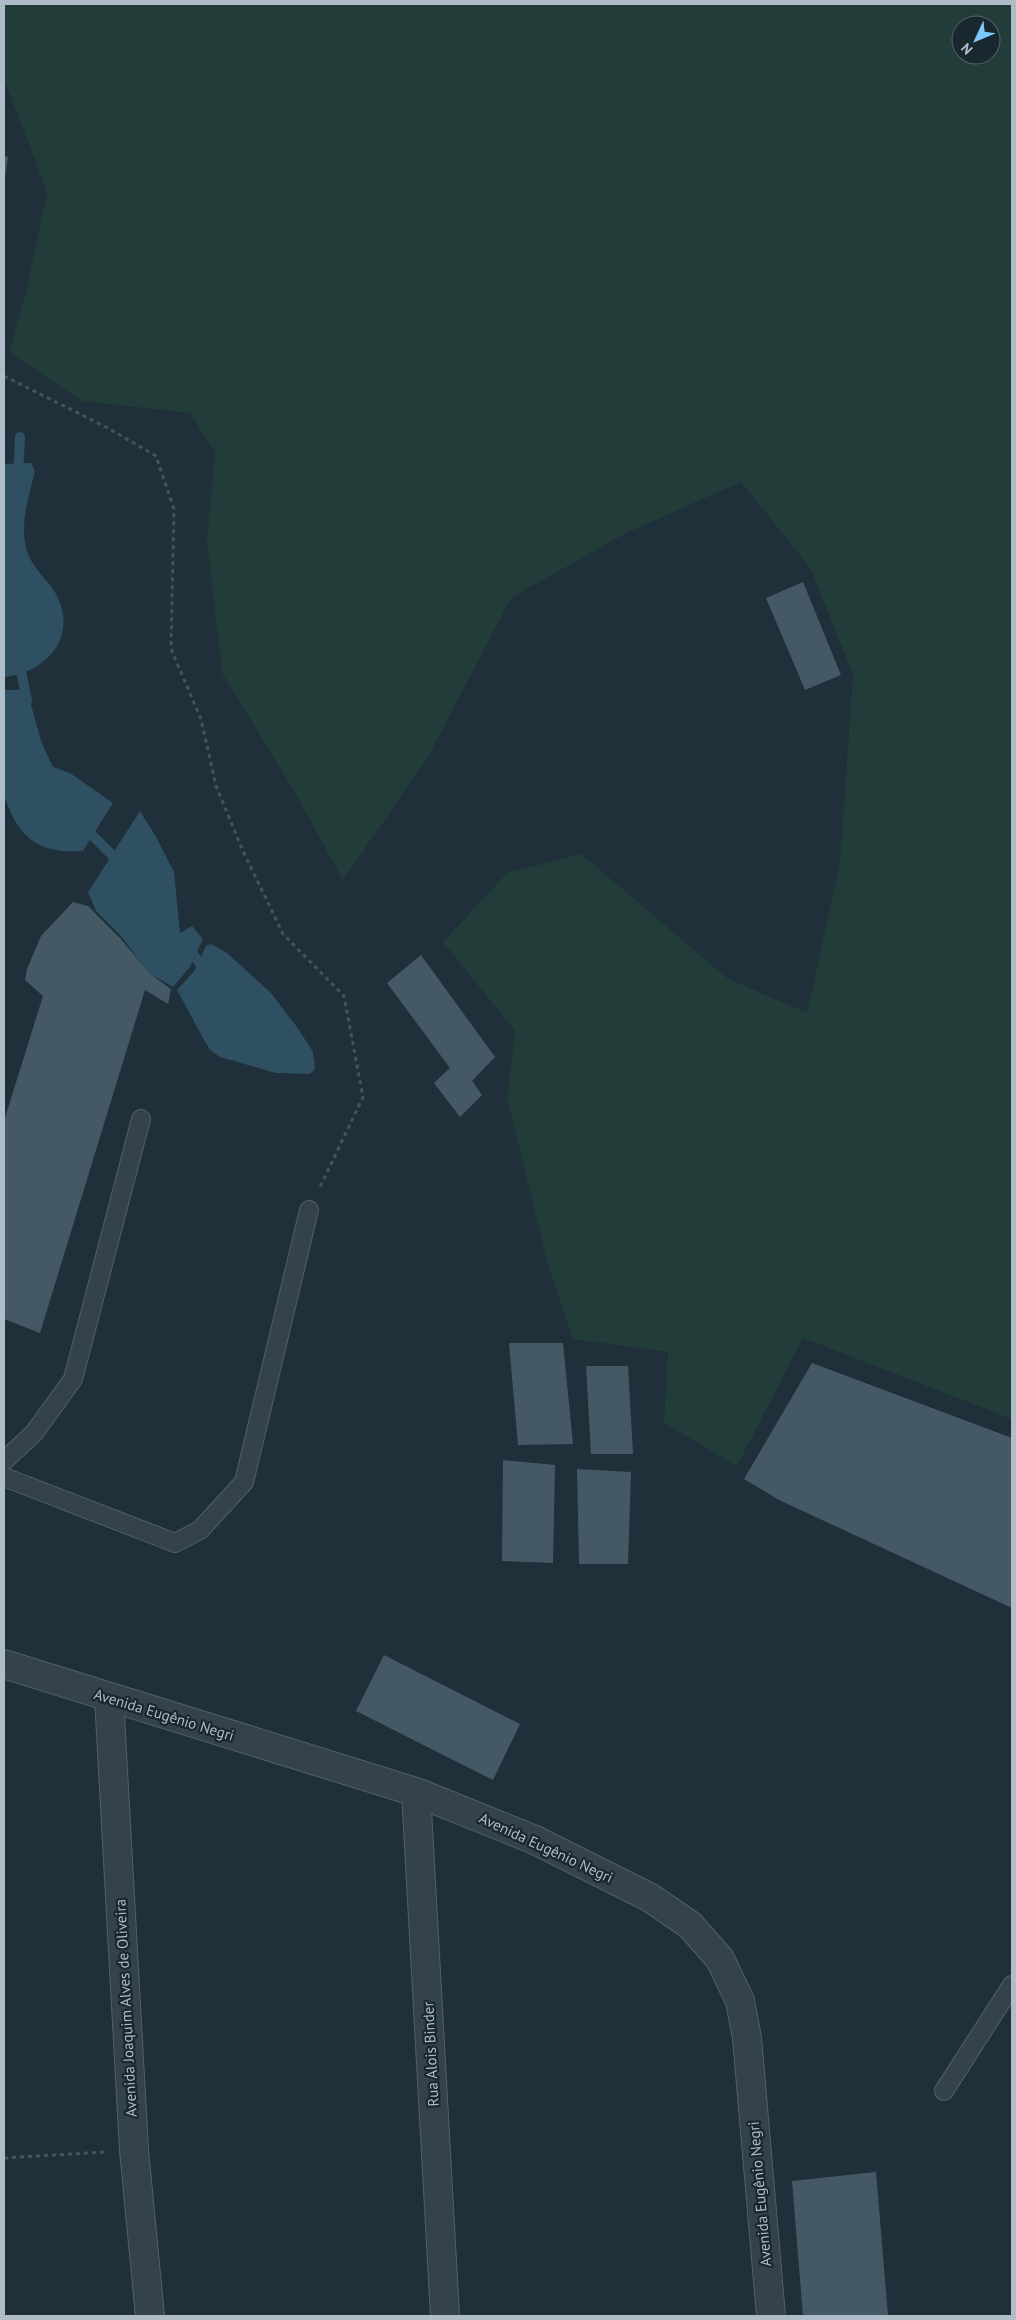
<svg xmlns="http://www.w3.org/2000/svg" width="1016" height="2320" viewBox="0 0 1016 2320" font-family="'PT Sans',sans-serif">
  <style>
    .green { fill: #213c39; fill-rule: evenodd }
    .water { fill: #2f4f62 }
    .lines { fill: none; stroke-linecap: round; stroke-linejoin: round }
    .stream { stroke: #2f4f62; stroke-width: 10 }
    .building { fill: #455965 }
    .service-casing { stroke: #516068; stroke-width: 20 }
    .minor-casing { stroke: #516068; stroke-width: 30 }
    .path { stroke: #3f5856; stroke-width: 3; stroke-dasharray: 4 4; stroke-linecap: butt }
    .service { stroke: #33424b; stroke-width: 18 }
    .minor { stroke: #33424b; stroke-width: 28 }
    .labels { text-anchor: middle; stroke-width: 4.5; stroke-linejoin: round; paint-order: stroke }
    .street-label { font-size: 15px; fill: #aebdc7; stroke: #19272f }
  </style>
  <rect width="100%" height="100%" fill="#1f303b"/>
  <!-- green -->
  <path class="green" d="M4 4H1012V1419L803 1338 737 1466 664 1423 668 1352 573 1339 549 1267 507 1098 515 1031 443 942 507 873 581 854 727 978 807 1013 840 863 853 674 811 569 741 482 626 533 511 598 428 757 343 880 290 784 222 673 207 541 215 452 190 413 82 401 9 352 26 293 47 192 4 78ZM961 25H991V55H961Z"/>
  <!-- water -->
  <path class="water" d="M31 463 35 471C29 496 20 522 26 547 30 568 51 581 58 598 77 640 44 673 4 677V464Z
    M4 690H27L41 741 53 767 70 773 113 803 83 851C38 854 18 838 4 795Z
    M140 811 155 835 174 872 180 933 192 926 203 939 190 967 173 987 147 972 122 937 96 911 88 892Z
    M211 944 227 953 270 992 297 1027 313 1052 315 1069 310 1074 276 1073 220 1057 210 1050 204 1040 177 990 195 970 206 946Z"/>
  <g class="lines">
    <!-- stream -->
    <path class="stream" d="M18 476 20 437
      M19 661 27 701
      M84 827 120 863
      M187 946 207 973"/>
  </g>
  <!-- building -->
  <path class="building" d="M4 156 8 157 5 177H4Z
    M803 582 841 675 805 690 766 598Z
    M73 902 88 906 120 938 149 973 171 989 168 1004 145 990 40 1333 4 1319V1121L43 996 25 980 27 969 41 936Z
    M421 955 495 1057 472 1081 482 1095 460 1117 434 1083 450 1068 387 983Z
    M509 1343H563L573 1444 518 1445Z
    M812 1363 1012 1438V1608L779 1500 744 1479Z
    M586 1366H628L633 1454H591Z
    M503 1460 555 1465 553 1563 502 1561Z
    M577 1469 631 1472 628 1564H579Z
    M384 1655 520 1724 493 1780 356 1711Z
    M876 2172 888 2316H803L792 2181Z"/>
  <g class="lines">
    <!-- service casing -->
    <g class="service-casing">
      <path id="service" d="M4 1461 34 1433 73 1379 141 1119
        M4 1477 175 1543 200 1530 244 1482 309 1210
        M944 2091 1012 1985"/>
    </g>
    <!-- minor casing -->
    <g class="minor-casing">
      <path id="minor" d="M4 1664 416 1792 535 1840 649 1897 690 1925 720 1959 740 2001 747 2038 771 2316
        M109 1698 134 2150 150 2316
        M416 1792 445 2316"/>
    </g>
    <!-- path -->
    <path class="path" d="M4 376 106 427 156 456 174 509 171 649 201 719 216 786 243 851 283 934 344 996 363 1097 320 1187
      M4 2158 104 2152"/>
    <!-- service -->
    <use href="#service" class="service"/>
    <!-- minor -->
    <use href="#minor" class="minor"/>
  </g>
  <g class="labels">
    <!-- street labels -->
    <g class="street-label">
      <text transform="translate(164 1715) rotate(17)" y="5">Avenida Eugênio Negri</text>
      <text transform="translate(546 1848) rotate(25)" y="5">Avenida Eugênio Negri</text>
      <text transform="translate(126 2008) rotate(-93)" y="5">Avenida Joaquim Alves de Oliveira</text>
      <text transform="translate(431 2054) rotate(-93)" y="5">Rua Alois Binder</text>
      <text transform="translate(760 2194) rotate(-95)" y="5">Avenida Eugênio Negri</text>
    </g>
  </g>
  <!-- border -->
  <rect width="1016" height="2320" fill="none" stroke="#aebdc7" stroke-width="10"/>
  <!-- north arrow -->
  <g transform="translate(976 40) rotate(226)"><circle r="24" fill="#19272f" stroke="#55636c"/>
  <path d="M0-4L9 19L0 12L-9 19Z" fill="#7bc9ff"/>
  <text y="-8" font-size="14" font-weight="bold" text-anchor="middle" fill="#aebdc7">N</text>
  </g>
</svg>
